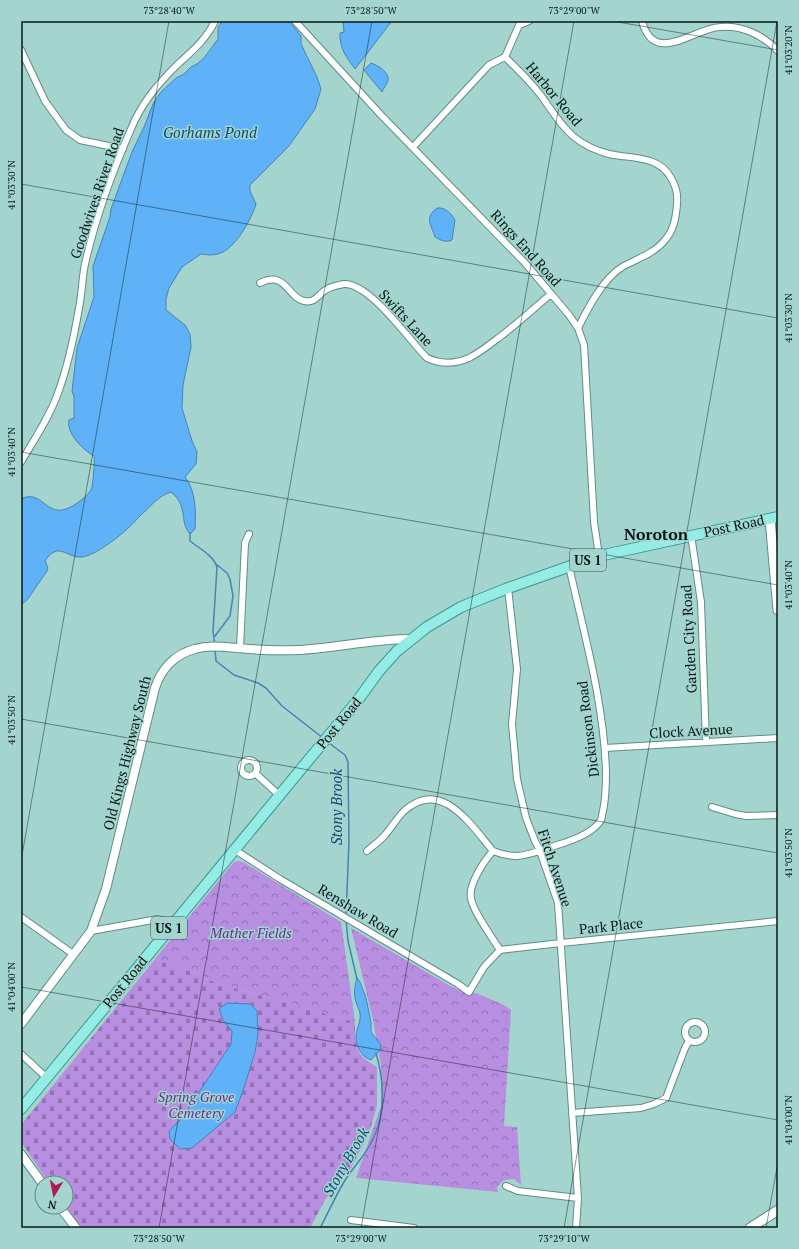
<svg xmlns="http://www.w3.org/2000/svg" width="799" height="1249" viewBox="0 0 799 1249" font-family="'PT Serif',serif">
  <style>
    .cemetery { fill: url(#cemetery-stones) }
    .park { fill: url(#park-crowns) }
    .water { fill: #60b2f8; stroke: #4584b4 }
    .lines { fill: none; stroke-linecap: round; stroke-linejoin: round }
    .stream { stroke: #4584b4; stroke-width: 1.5 }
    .minor-casing { stroke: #5f8d88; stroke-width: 8 }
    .tertiary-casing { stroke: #5f8d88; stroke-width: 10 }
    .secondary-casing { stroke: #5f8d88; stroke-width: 11 }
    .primary-casing { stroke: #359a91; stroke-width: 12 }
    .minor { stroke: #fff; stroke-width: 6 }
    .tertiary { stroke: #fff; stroke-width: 8 }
    .secondary { stroke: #fff; stroke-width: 9 }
    .primary { stroke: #95ece4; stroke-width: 10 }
    .ticks { fill: none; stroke: #061917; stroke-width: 1; stroke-opacity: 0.45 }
    .labels { text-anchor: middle; stroke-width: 3; stroke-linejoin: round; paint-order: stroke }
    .shield { fill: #a4d4ce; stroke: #35514e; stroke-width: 1 }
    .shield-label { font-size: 13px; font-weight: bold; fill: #061917 }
    .street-label { font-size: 14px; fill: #061917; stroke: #a4d4ce }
    .park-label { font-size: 14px; font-style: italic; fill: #662d91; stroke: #a4d4ce }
    .water-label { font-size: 15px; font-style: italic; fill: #0d4a77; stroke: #a4d4ce }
    .quarter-label { font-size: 16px; font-weight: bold; fill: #061917; stroke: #a4d4ce }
    .neatline { fill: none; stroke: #061917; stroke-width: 1.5 }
    .ticks-label { font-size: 10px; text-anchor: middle; fill: #061917 }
  </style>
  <defs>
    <pattern id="cemetery-stones" width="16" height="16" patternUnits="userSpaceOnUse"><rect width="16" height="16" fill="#b78ee0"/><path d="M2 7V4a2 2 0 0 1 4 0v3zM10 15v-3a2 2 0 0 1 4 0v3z" fill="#9373b5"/></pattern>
    <pattern id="park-crowns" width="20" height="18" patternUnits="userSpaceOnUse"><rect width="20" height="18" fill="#b78ee0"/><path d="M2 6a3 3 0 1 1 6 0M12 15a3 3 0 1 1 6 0" fill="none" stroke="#9373b5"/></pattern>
  </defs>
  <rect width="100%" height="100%" fill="#a4d4ce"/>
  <!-- cemetery -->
  <path class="cemetery" d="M155 959 187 970 215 982 355 1022C355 1048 355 1054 377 1067V1106L369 1133 351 1168 325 1200 310 1228H81L66 1207V1183H49L21 1142V1125Z"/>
  <!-- park -->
  <path class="park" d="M238 861 243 862 341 922 355 1022 215 982 187 970 155 959 234 862Z
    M351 928 452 987 462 991 476 993 504 1005 511 1010 504 1126 517 1127 521 1185 514 1179 504 1180 497 1187 498 1192 356 1178 381 1106V1065L373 1020Z"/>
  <!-- water -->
  <path class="water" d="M222 21H289L301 36V44L317 77 321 89 315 109 289 146 250 185V191L256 204C252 218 237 245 223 252 215 256 209 255 201 254L182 267 169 288 166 299V310L185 325 190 334 191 347 183 385 182 408 192 441 197 452 196 464 185 477C196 491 196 512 195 529L190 534C182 524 185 519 182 509 181 502 176 496 171 492 159 495 149 508 140 516 130 527 118 538 105 546 100 550 86 558 80 557 66 557 58 541 45 561L48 568 47 571 27 600 21 605V501L23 498C39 492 44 508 57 510 68 512 86 498 91 490 93 486 95 460 94 456 83 450 66 433 69 420L74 418V397L72 391 77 348 94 297 93 266 110 217 111 209 132 152 144 127 153 104 161 92 176 78 184 74 191 67 197 64 204 58 218 39V28Z
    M343 21H392L355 69C347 58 339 48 340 33L344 32Z
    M371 63C377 65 390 72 388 81 387 84 383 89 382 92L364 70Z
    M437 208C445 207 451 213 455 220L452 240C446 243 440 240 435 237 431 224 424 218 437 208Z
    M357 978 360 982 366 998 371 1022V1032L381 1045 380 1050 371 1060C361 1057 355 1045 356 1035 357 1028 361 1021 360 1014 360 1010 357 1006 356 1002 353 993 355 986 357 978Z
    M227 1003 251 1004 257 1011 258 1035 255 1052 244 1088 235 1112 192 1148 180 1149 170 1139 169 1131 182 1118 231 1044 232 1031 223 1020 219 1009Z"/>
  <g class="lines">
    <!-- stream -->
    <path class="stream" d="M190 533V541C200 549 213 555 217 567L213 631 215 645
      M215 636 230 616 233 596 230 579 227 573 216 564
      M215 650 216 661 234 675 258 683 266 688 282 706 323 738
      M329 743 345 755 348 762 349 842 346 915
      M346 920 348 941 357 979
      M320 1228C328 1213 335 1197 344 1182 353 1167 366 1155 373 1139 386 1114 384 1080 376 1053"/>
    <!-- minor casing -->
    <g class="minor-casing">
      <path id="minor" d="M295 21 381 115 525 263 569 315 578 328 584 345 594 522 599 556
        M642 21C654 67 694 28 720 27 742 25 763 35 778 51
        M520 23 522 24 529 21
        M21 50 45 101 66 130 80 140 123 149
        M505 57C518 70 531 82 542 97 553 112 559 124 574 137 584 145 597 151 609 154 631 159 659 155 671 178 676 186 678 194 677 204 676 217 674 230 665 240 654 254 636 259 622 267 603 279 588 308 578 328
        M413 147 489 65 505 57 520 23
        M260 283C286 270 288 298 304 301 314 303 317 297 324 291 329 287 338 285 344 284 370 283 409 340 427 358 440 364 455 364 469 358 479 353 488 346 497 339 516 325 533 309 551 294
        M21 462C34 440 49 418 58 393 68 366 74 337 79 308 82 294 82 278 85 264 95 220 113 170 131 129 141 104 157 85 176 66 191 52 206 40 215 21
        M691 535 701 602 706 742
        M508 588 517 669 512 724 517 779 526 818 535 841 540 851 558 903 578 1198 576 1228
        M240 648 245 543 249 534
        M605 748 778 738
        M241 768a8 8 0 1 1 16 0a8 8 0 1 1-16 0Z
        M255 773 279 795
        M712 807 735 814 746 816 778 815
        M235 850 280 879 458 984 469 992 484 967 500 950 561 943 778 921
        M367 851C373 846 380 841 385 835 392 827 397 818 404 811 441 777 471 825 493 851 484 861 468 885 471 898 472 910 493 939 500 950
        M493 851C518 861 529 854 554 846 568 842 593 834 601 820 602 818 602 814 603 811 606 797 606 787 606 772 604 702 584 634 569 566
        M21 917 73 954
        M91 931 158 919 173 923
        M685 1032a10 10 0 1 1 20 0a10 10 0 1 1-20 0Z
        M21 1054 47 1078
        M572 1113 641 1108 654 1104 666 1098 685 1048 689 1041
        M506 1186 518 1191 578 1198
        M351 1220 414 1228"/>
    </g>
    <!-- tertiary casing -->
    <g class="tertiary-casing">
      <path id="tertiary" d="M21 1024 91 931 106 889 155 688C161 669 175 654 195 649 209 645 223 647 237 648 258 650 278 651 299 650 336 648 373 639 411 639
        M21 1154 42 1183
        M60 1207 76 1228"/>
    </g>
    <!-- secondary casing -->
    <g class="secondary-casing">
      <path id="secondary" d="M770 519 778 610
        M750 1228 778 1210"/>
    </g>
    <!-- primary casing -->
    <g class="primary-casing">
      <path id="primary" d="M21 1109 358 700 379 671 397 651 427 627 461 607 508 588 599 556 778 517"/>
    </g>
    <!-- minor -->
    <use href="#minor" class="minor"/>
    <!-- tertiary -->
    <use href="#tertiary" class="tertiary"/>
    <!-- secondary -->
    <use href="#secondary" class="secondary"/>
    <!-- primary -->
    <use href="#primary" class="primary"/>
  </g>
  <!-- ticks -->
  <path class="ticks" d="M612 21 778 50M21 184 778 318M21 452 778 585M21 719 778 853M21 861 169 21M21 987 778 1120M159 1228 372 21M361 1228 574 21M564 1228 777 21M766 1228 778 1162"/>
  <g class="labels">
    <!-- shield labels -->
    <g class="shield">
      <rect x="570" y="549" width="36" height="22" rx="3"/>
      <rect x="151" y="917" width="36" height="22" rx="3"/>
    </g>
    <g class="shield-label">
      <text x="588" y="565">US 1</text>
      <text x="169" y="933">US 1</text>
    </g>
    <!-- street labels -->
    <g class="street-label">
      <text transform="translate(554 94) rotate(50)" y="5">Harbor Road</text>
      <text transform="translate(97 193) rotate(-71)" y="5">Goodwives River Road</text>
      <text transform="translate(526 248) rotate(48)" y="5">Rings End Road</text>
      <text transform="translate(406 318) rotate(47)" y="5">Swifts Lane</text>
      <text transform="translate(734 526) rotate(-12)" y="5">Post Road</text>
      <text transform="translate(689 639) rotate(-93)" y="5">Garden City Road</text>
      <text transform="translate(339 723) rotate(-51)" y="5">Post Road</text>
      <text transform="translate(588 729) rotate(-97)" y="5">Dickinson Road</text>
      <text transform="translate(691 731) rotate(-3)" y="5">Clock Avenue</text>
      <text transform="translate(127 753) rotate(-76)" y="5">Old Kings Highway South</text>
      <text transform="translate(555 868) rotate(72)" y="5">Fitch Avenue</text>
      <text transform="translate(358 911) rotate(31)" y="5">Renshaw Road</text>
      <text transform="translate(611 926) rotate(-6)" y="5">Park Place</text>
      <text transform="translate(125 982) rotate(-51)" y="5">Post Road</text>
    </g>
    <!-- park labels -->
    <g class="park-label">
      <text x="251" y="938">Mather Fields</text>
      <text x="196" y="1102">Spring Grove<tspan x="196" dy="16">Cemetery</tspan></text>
    </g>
    <!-- water labels -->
    <g class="water-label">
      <text x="210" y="138">Gorhams Pond</text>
      <text transform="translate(337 807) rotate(-90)" y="5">Stony Brook</text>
      <text transform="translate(346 1162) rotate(-60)" y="5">Stony Brook</text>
    </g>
    <!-- quarter labels -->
    <g class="quarter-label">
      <text x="656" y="540">Noroton</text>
    </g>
  </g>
  <!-- border -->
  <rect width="799" height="1249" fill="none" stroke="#a4d4ce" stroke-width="44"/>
  <!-- north arrow -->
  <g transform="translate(54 1195) rotate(190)"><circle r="19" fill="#a4d4ce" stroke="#658985"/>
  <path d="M0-3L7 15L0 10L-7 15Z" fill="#ad1c50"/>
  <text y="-6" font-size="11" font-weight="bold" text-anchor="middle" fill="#061917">N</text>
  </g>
  <rect x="22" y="22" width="755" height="1205" class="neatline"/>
  <g class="ticks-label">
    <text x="169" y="14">73°28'40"W</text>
    <text x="371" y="14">73°28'50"W</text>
    <text x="574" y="14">73°29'00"W</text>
    <text transform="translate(788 50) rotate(-90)" y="4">41°03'20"N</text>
    <text transform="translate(11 185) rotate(-90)" y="4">41°03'30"N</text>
    <text transform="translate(788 318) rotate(-90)" y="4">41°03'30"N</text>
    <text transform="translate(11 452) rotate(-90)" y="4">41°03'40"N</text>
    <text transform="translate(788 585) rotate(-90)" y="4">41°03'40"N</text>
    <text transform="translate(11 720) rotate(-90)" y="4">41°03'50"N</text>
    <text transform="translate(788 853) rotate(-90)" y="4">41°03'50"N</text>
    <text transform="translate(11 987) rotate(-90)" y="4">41°04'00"N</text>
    <text transform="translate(788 1120) rotate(-90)" y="4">41°04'00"N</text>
    <text x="159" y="1242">73°28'50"W</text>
    <text x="361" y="1242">73°29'00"W</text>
    <text x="564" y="1242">73°29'10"W</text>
  </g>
</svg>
